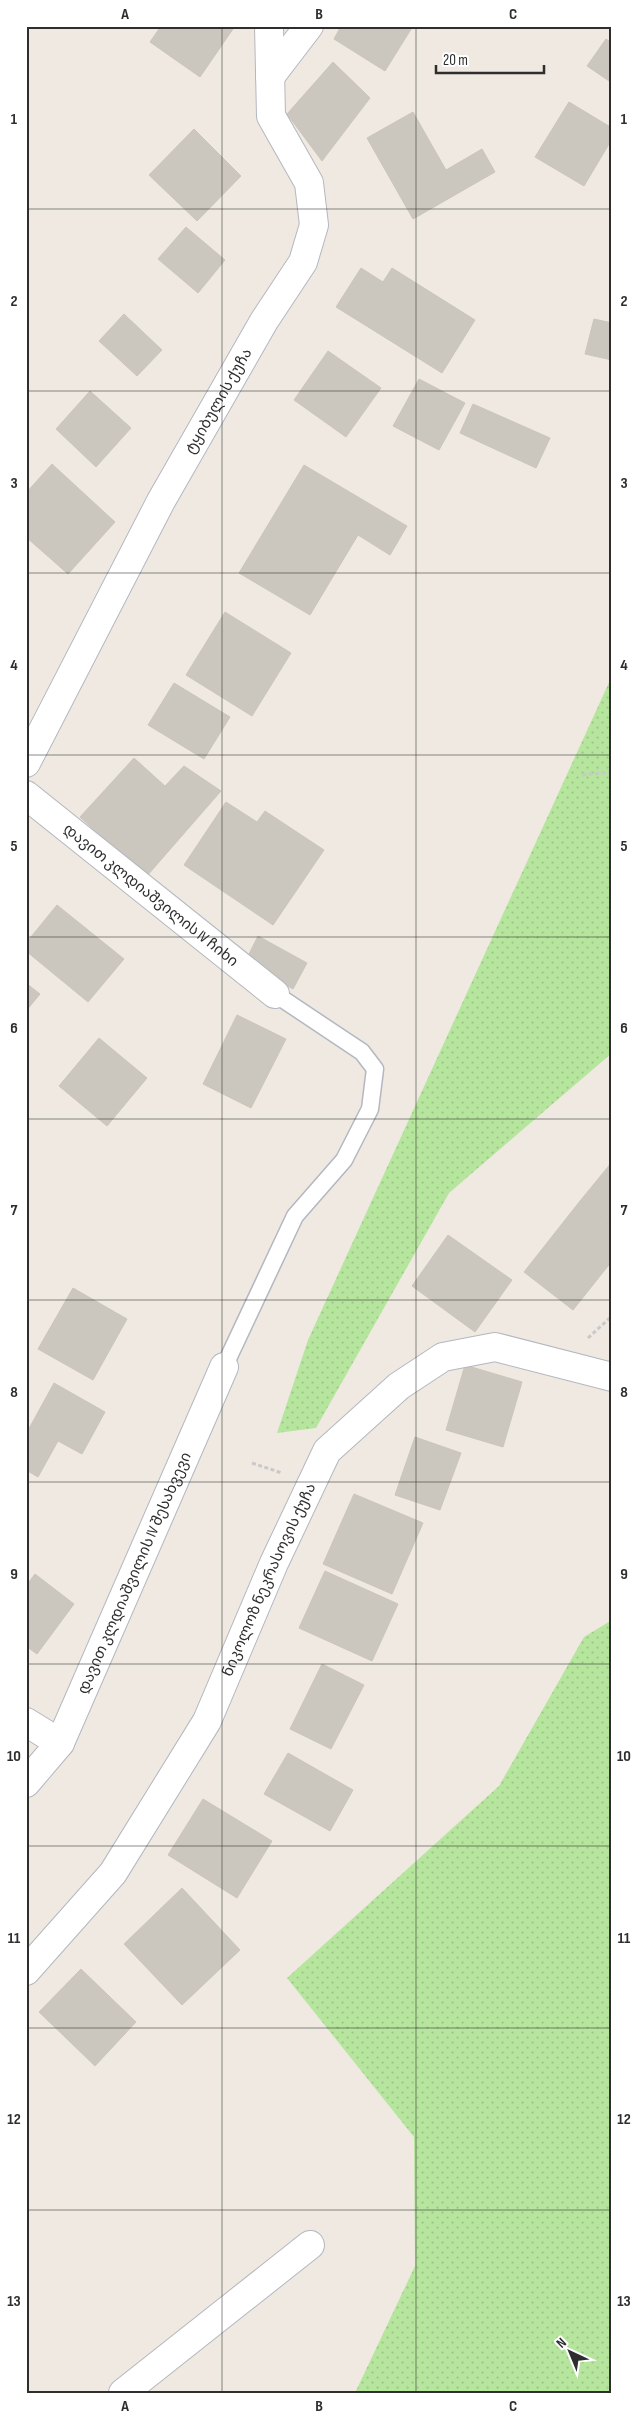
<svg xmlns="http://www.w3.org/2000/svg" width="638" height="2419" viewBox="0 0 638 2419" font-family="'Sofia Sans Condensed','Noto Sans Georgian',sans-serif">
  <style>
    .green { fill: url(#green-dots) }
    .building { fill: #cbc7bf; stroke: #cbc5ba }
    .lines { fill: none; stroke-linecap: round; stroke-linejoin: round }
    .lane-casing { stroke: #b4b7c1; stroke-width: 19 }
    .street-casing { stroke: #b4b7c1; stroke-width: 30 }
    .path { stroke: #c9c9c9; stroke-width: 3; stroke-dasharray: 4 2.5; stroke-linecap: butt }
    .lane { stroke: #fff; stroke-width: 16 }
    .street { stroke: #fff; stroke-width: 28 }
    .grid { fill: none; stroke: #2e2e2e; stroke-width: 1; stroke-opacity: 0.55 }
    .labels { text-anchor: middle; stroke-width: 4; stroke-linejoin: round; paint-order: stroke }
    .street-label { font-size: 15px; fill: #2e2e2e; stroke: #fff }
    .neatline { fill: none; stroke: #2e2e2e; stroke-width: 2 }
    .grid-label { font-size: 16px; text-anchor: middle; font-weight: bold; fill: #2e2e2e }
  </style>
  <defs>
    <pattern id="green-dots" width="8" height="8" patternUnits="userSpaceOnUse" patternTransform="scale(1.25)"><rect width="8" height="8" fill="#b6e59e"/><path d="M2 2h.1M6 6h.1" fill="none" stroke="#9dc588" stroke-width="1.8" stroke-linecap="round"/></pattern>
  </defs>
  <rect width="100%" height="100%" fill="#efe9e1"/>
  <!-- green -->
  <path class="green" d="M612 676V1053L449 1193 316 1428 277 1433 308 1340Z
    M612 1620V2393H355L415 2266 414 2137 287 1978 499 1786 584 1637Z"/>
  <!-- building -->
  <path class="building" d="M161 26H235L200 77 150 42Z
    M341 26H413L385 71 334 39Z
    M606 39 612 43V83L587 66Z
    M333 62 370 98 322 161 287 114Z
    M569 102 612 128V139L584 186 535 157Z
    M413 112 446 170 482 149 495 172 413 219 367 138Z
    M194 129 241 176 197 221 149 175Z
    M186 227 225 260 198 293 158 259Z
    M361 268 383 282 392 268 475 320 442 373 336 307Z
    M124 314 162 350 137 376 99 341Z
    M594 319 612 323V360L585 354Z
    M328 351 381 388 346 437 294 400Z
    M419 379 465 403 439 450 393 426Z
    M90 391 131 428 96 467 56 429Z
    M473 404 550 438 536 468 460 433Z
    M52 464 115 522 68 574 26 537V493Z
    M304 465 407 526 390 555 358 535 310 615 239 573Z
    M225 612 291 653 252 716 186 675Z
    M174 683 230 717 204 759 148 725Z
    M134 758 165 786 184 766 221 791 146 877 80 817Z
    M226 802 257 822 265 811 324 850 273 925 184 865Z
    M57 905 124 959 88 1002 26 951V943Z
    M258 936 307 963 293 989 245 962Z
    M26 983 40 994 26 1011Z
    M237 1015 286 1039 251 1108 203 1084Z
    M99 1038 147 1078 107 1126 59 1086Z
    M612 1162V1226L580 1201Z
    M580 1201 612 1226V1261L573 1310 524 1272Z
    M448 1235 512 1280 475 1332 412 1286Z
    M73 1288 127 1319 93 1380 38 1349Z
    M465 1365 522 1382 503 1447 446 1430Z
    M54 1383 105 1412 82 1454 58 1441 38 1477 26 1470V1434Z
    M415 1437 461 1453 440 1510 395 1495Z
    M354 1494 423 1523 392 1594 323 1564Z
    M325 1571 398 1604 372 1661 299 1628Z
    M35 1574 74 1604 37 1654 26 1646V1586Z
    M322 1664 364 1685 331 1749 290 1729Z
    M288 1753 353 1790 330 1831 264 1794Z
    M203 1799 272 1841 237 1898 168 1855Z
    M182 1888 240 1950 182 2005 124 1944Z
    M81 1969 136 2022 95 2066 39 2012Z"/>
  <g class="lines">
    <!-- lane casing -->
    <g class="lane-casing">
      <path id="lane" d="M224 1367 295 1216 344 1160 370 1109 375 1069 362 1052 275 994"/>
    </g>
    <!-- street casing -->
    <g class="street-casing">
      <g id="street">
        <path d="M270 77 309 26"/>
        <path id="s1" d="M26 763 161 501 264 321 303 262 314 225 309 183 271 116 269 26"/>
        <path id="s2" d="M26 795 275 994"/>
        <path d="M26 1722 60 1743"/>
        <path id="s3" d="M26 1783 60 1743 224 1367"/>
        <path id="s4" d="M26 1971 113 1873 207 1721 274 1563 327 1451 399 1386 443 1357 495 1347 612 1377"/>
        <path d="M123 2393 310 2245"/>
      </g>
    </g>
    <!-- path -->
    <path class="path" d="M582 775 612 772
      M588 1338 612 1316
      M252 1463 282 1473"/>
    <!-- lane -->
    <use href="#lane" class="lane"/>
    <!-- street -->
    <use href="#street" class="street"/>
  </g>
  <!-- grid -->
  <path class="grid" d="M222 26V2393M416 26V2393M26 209H612M26 391H612M26 573H612M26 755H612M26 937H612M26 1119H612M26 1300H612M26 1482H612M26 1664H612M26 1846H612M26 2028H612M26 2210H612"/>
  <g class="labels">
    <!-- street labels -->
    <g class="street-label">
      <text dy="5" stroke="none"><textPath href="#s1" startOffset="410">ტყიბულის ქუჩა</textPath></text>
      <text dy="5" stroke="none"><textPath href="#s2" startOffset="160">დავით კლდიაშვილის IV ჩიხი</textPath></text>
      <text dy="5" stroke="none"><textPath href="#s3" startOffset="238">დავით კლდიაშვილის IV შესახვევი</textPath></text>
      <text dy="5" stroke="none"><textPath href="#s4" startOffset="464">ნიკოლოზ ნეკრასოვის ქუჩა</textPath></text>
    </g>
  </g>
  <!-- border -->
  <rect width="638" height="2419" fill="none" stroke="#ffffff" stroke-width="55"/>
  <!-- north arrow -->
  <g transform="translate(570 2352) rotate(316)" stroke="#ffffff" stroke-width="4" paint-order="stroke">
  <path d="M0-4L9 19L0 12L-9 19Z" fill="#2e2e2e"/>
  <text y="-8" font-size="14" font-weight="bold" text-anchor="middle" fill="#2e2e2e">N</text>
  </g>
  <!-- scale -->
  <path d="M436 65v8h108v-8" fill="none" stroke="#2e2e2e" stroke-width="2.5"/>
  <text x="443" y="65" font-size="15" fill="#2e2e2e" stroke="#ffffff" stroke-width="4" paint-order="stroke">20 m</text>
  <rect x="28" y="28" width="582" height="2364" class="neatline"/>
  <g class="grid-label">
    <text x="125" y="19">A</text>
    <text x="319" y="19">B</text>
    <text x="513" y="19">C</text>
    <text x="14" y="124">1</text>
    <text x="624" y="124">1</text>
    <text x="14" y="306">2</text>
    <text x="624" y="306">2</text>
    <text x="14" y="488">3</text>
    <text x="624" y="488">3</text>
    <text x="14" y="670">4</text>
    <text x="624" y="670">4</text>
    <text x="14" y="851">5</text>
    <text x="624" y="851">5</text>
    <text x="14" y="1033">6</text>
    <text x="624" y="1033">6</text>
    <text x="14" y="1215">7</text>
    <text x="624" y="1215">7</text>
    <text x="14" y="1397">8</text>
    <text x="624" y="1397">8</text>
    <text x="14" y="1579">9</text>
    <text x="624" y="1579">9</text>
    <text x="14" y="1761">10</text>
    <text x="624" y="1761">10</text>
    <text x="14" y="1943">11</text>
    <text x="624" y="1943">11</text>
    <text x="14" y="2124">12</text>
    <text x="624" y="2124">12</text>
    <text x="14" y="2306">13</text>
    <text x="624" y="2306">13</text>
    <text x="125" y="2411">A</text>
    <text x="319" y="2411">B</text>
    <text x="513" y="2411">C</text>
  </g>
</svg>
